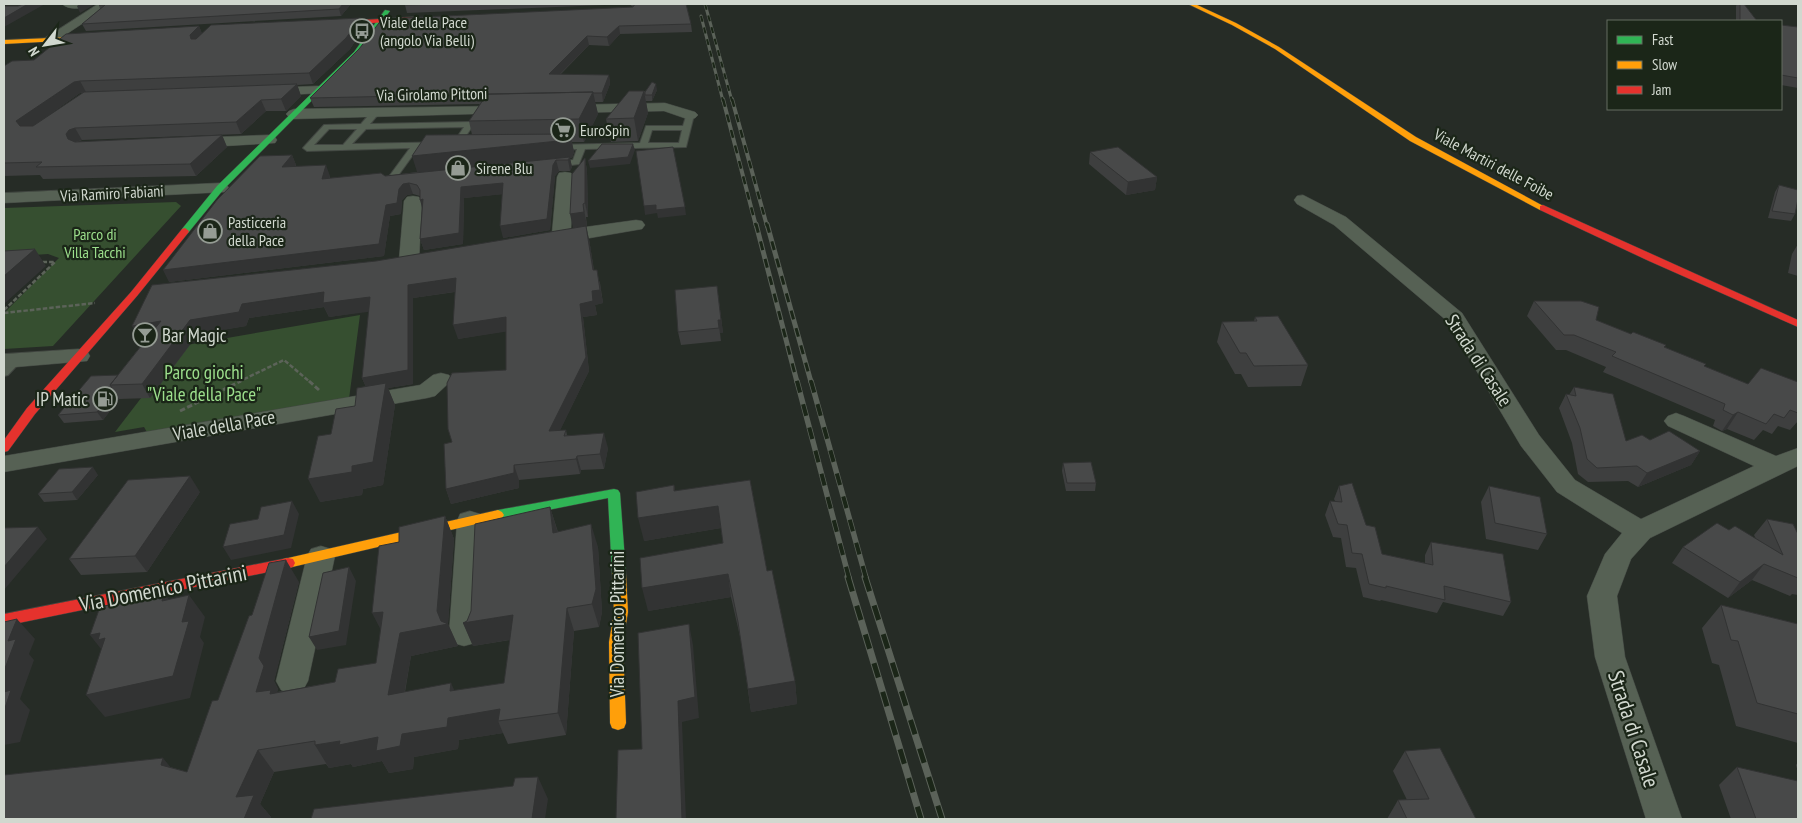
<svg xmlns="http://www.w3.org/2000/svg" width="1802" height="823" viewBox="0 0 1802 823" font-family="'PT Sans Narrow',sans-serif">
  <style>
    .green { fill: #364f30 }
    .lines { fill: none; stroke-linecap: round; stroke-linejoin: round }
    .lane-casing { stroke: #424742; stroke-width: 2 }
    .street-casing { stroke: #424742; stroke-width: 1 }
    .fast-casing { stroke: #424742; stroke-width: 1 }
    .slow-casing { stroke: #424742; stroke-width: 1 }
    .jam-casing { stroke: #424742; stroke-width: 1 }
    .path-far1 { stroke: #5c6359; stroke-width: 2.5; stroke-dasharray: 4.5 2; stroke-linecap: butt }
    .path { stroke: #5c6359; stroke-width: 3; stroke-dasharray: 5.5 2.5; stroke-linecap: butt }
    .lane { fill: #566154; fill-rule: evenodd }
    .street { fill: #566154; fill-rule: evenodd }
    .fast { fill: #30b455; fill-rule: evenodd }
    .slow { fill: #ff9f0a; fill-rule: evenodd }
    .jam { fill: #e5322d; fill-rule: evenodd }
    .rail-far4-casing { stroke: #5b6259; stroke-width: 3 }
    .rail-far3-casing { stroke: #5b6259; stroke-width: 4 }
    .rail-far2-casing { stroke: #5b6259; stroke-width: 5 }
    .rail-far1-casing { stroke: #5b6259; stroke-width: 5.5 }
    .rail-casing { stroke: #5b6259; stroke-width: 7 }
    .rail-far4 { stroke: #1b2618; stroke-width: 2; stroke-dasharray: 6; stroke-linecap: butt }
    .rail-far3 { stroke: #1b2618; stroke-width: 2.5; stroke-dasharray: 8; stroke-linecap: butt }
    .rail-far2 { stroke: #1b2618; stroke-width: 3; stroke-dasharray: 9; stroke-linecap: butt }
    .rail-far1 { stroke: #1b2618; stroke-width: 4; stroke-dasharray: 12; stroke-linecap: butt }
    .rail { stroke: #1b2618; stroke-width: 5; stroke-dasharray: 15; stroke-linecap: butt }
    .wall { fill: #3e3f3f; fill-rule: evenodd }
    .shaded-wall { fill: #323333 }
    .building { fill: #484949; stroke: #323333 }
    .labels { text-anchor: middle; stroke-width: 4.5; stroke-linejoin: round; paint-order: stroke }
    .far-poi-label { font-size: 16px; fill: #d1d8cf; stroke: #1b2618; text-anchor: start }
    .far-street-label { font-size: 16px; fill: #d1d8cf; stroke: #1b2618 }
    .far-park-label { font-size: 16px; fill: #9cdf8c; stroke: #1b2618 }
    .poi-label { font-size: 19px; fill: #d1d8cf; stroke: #1b2618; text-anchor: start }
    .street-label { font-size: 19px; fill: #d1d8cf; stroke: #1b2618 }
    .park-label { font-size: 19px; fill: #9cdf8c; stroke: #1b2618 }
    .near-street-label { font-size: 22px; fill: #d1d8cf; stroke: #1b2618 }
  </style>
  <rect width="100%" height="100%" fill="#262c26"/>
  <!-- green -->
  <path class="green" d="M176 202 181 206 53 346 4 349V313L59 258 48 254 4 257V208Z
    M360 315 349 399 148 434 144 427 115 432 181 346Z"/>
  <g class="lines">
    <!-- lane casing -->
    <g class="lane-casing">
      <path id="lane" d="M373 110 380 112 370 124 470 122 474 124 459 146 418 148 392 184 389 185 385 182 410 148 307 151 303 148 324 125 361 124ZM464 127 454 142 352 144 366 129ZM329 129H357L343 145H314Z
        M687 113 694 115 686 147 585 149 579 164 556 167 552 164 556 161 573 160 577 149 558 150 554 147 555 145 640 143 646 126H683ZM652 130H682L679 143H648Z
        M16 356 22 360 8 375 4 376V366L12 358Z"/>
    </g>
    <!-- street casing -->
    <g class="street-casing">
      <path id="street" d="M62 4H89C83 10 68 10 62 4Z
        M98 4H112L53 43H43L42 40Z
        M318 86 323 87 325 90 323 93 268 96 263 95 261 92 263 89 268 88Z
        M665 103 695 112 698 115 695 118 690 120 664 111 563 113 558 112 556 109 558 106 563 105Z
        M507 106 512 107 514 110 512 113 294 119 289 117 286 114 289 111 294 109Z
        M269 135 275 137 277 140 275 143 192 148 186 146 184 143 186 140 192 138Z
        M565 172 571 173 573 177 571 229 636 220 642 221 645 225 642 229 561 243 550 241 548 237 552 233 557 177 559 173Z
        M220 183 226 184 229 188 226 192 4 203V193Z
        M1303 195 1346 217 1462 313 1539 435 1575 480 1641 519 1754 466 1668 426 1664 421 1668 416 1676 413 1684 416 1776 456 1798 448V466L1650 538 1631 559 1617 596 1625 657 1682 819H1646L1595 657 1587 596 1605 554 1622 533 1557 492 1521 446 1447 321 1334 225 1297 204 1294 200 1297 196Z
        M413 196 419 197 422 201 419 260 416 264 409 266 402 264 399 260 404 201 407 197Z
        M79 349 87 351 90 356 87 361 4 368V354Z
        M441 373 449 375 452 380 435 396 427 398 4 472V456L420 385 433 375Z
        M470 511 480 514 483 521 479 634 475 643 464 646 453 643 449 634 457 521 460 514Z
        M321 546 331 549 335 556 308 681 303 690 292 694 281 690 276 681 307 556 311 549Z"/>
    </g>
    <!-- fast casing -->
    <g class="fast-casing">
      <path id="fast" d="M385 10 390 11 358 54 223 190 188 233H182V229L217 186 354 52Z
        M614 489 618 490 620 493 626 574 624 578 619 579 614 578 612 574 608 498 498 520 494 518 492 515 494 512 498 510Z"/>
    </g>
    <!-- slow casing -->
    <g class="slow-casing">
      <path id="slow" d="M1188 4H1195L1236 23 1279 47 1416 137 1547 208 1546 210H1540L1410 141 1275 49 1232 25Z
        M95 36 98 38 97 39 4 44V40Z
        M498 510 502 512 504 515 502 518 288 568 283 567 281 563 283 559 288 558Z
        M619 569 624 570 626 574 628 612 623 642 626 723 624 728 618 730 612 728 610 723 609 642 614 612 612 574 614 570Z"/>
    </g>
    <!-- jam casing -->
    <g class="jam-casing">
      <path id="jam" d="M417 17 419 20 325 26 322 24 325 22Z
        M1543 205 1798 320V327L1649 261 1540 210V206Z
        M185 228 189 231 188 233 137 296 35 414 8 451 4 452V440L27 408 131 292 182 229Z
        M288 558 293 559 295 563 293 567 4 626V614Z"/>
    </g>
    <!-- path-far1 -->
    <path class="path-far1" d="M4 310 55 262H41
      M4 313 95 303
      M238 382 284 360 310 382"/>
    <!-- path -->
    <path class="path" d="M309 381 319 390
      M180 411 241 381"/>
    <!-- lane -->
    <use href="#lane" class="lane"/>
    <!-- street -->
    <use href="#street" class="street"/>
    <!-- fast -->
    <use href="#fast" class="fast"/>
    <!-- slow -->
    <use href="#slow" class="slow"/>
    <!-- jam -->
    <use href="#jam" class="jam"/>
    <!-- rail-far4 casing -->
    <g class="rail-far4-casing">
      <path id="rail-far4" d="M705 4 732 101
        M701 16 723 101"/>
    </g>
    <!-- rail-far3 casing -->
    <g class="rail-far3-casing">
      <path id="rail-far3" d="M723 99 756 226
        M732 99 767 226"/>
    </g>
    <!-- rail-far2 casing -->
    <g class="rail-far2-casing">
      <path id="rail-far2" d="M756 224 797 382
        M767 224 811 382"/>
    </g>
    <!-- rail-far1 casing -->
    <g class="rail-far1-casing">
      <path id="rail-far1" d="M797 381 849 578
        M811 381 866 578"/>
    </g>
    <!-- rail casing -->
    <g class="rail-casing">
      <path id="rail" d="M848 577 921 819
        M865 577 942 819"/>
    </g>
    <!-- rail-far4 -->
    <use href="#rail-far4" class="rail-far4"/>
    <!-- rail-far3 -->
    <use href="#rail-far3" class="rail-far3"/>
    <!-- rail-far2 -->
    <use href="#rail-far2" class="rail-far2"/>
    <!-- rail-far1 -->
    <use href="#rail-far1" class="rail-far1"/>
    <!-- rail -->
    <use href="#rail" class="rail"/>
  </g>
  <!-- wall -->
  <path class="wall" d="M102 4H351L341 16 86 31 82 24 100 9 99 5Z
    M406 4H686L691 24 692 32 620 34 609 46 589 45 560 75H609L610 84 603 102H595L598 114 584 142H572L574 152 572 158H570L572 167 570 171H559L555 176 550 230 503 238 502 194 464 198 463 244 424 250 420 239 422 209 420 196 413 194 407 195 402 200 401 214 390 216 384 256 169 282 292 155 296 165V166L330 176V178L385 176 417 172 472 135 469 121 480 104 314 107 310 98 633 7 629 4 407 13 405 5Z
    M1737 4H1744L1757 21H1736V6Z
    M361 18 364 28 350 49 313 84 297 85 301 96 286 111H266L241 134 82 140 78 142 222 135 227 147 196 176 43 179 40 175 4 176V66L199 26 202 34ZM80 93H83L39 122Z
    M1781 25 1798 27V88L1781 85Z
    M657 90 652 101H646L648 113 638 141 611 142 606 119 644 91Z
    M1090 152 1157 177 1155 190 1126 195 1089 164Z
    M585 158 587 171 588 217H586L587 226 573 228Z
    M1779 185 1795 214 1791 221 1768 218 1775 192Z
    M589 239 594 270 600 283 603 303 595 305 597 315 583 317 589 371 560 430H566L567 435 608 448 604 469 581 470 580 474 519 480V488L451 504 446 489 452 442 506 370V331L458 339 455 292 413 298V384L388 388 395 405 383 485 363 489 362 495 320 502 331 434 355 406 366 387 362 378 369 311 329 317 324 307 249 318 246 326 198 334 150 398 119 399 103 420 64 423 58 415 118 375 147 338 140 340Z
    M1798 244V276L1788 273 1792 254Z
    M717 286 723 333H720L721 341 681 345 678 332Z
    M1534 301 1596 320 1631 334 1666 345 1665 347 1704 366 1748 384 1798 382V421L1790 430 1778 426 1772 434 1763 430 1754 440 1727 429 1722 431 1713 426 1715 420 1603 372 1606 367 1566 350H1556L1527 316Z
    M1255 317 1308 365 1301 386 1248 387 1241 374H1235L1217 342 1222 322 1254 321Z
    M1574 387 1626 441 1650 440 1700 451 1691 465 1638 487 1628 481 1588 482 1578 474 1572 443 1559 408 1566 394 1569 395Z
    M1063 463 1096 483 1095 491H1066L1062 471Z
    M98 475 77 500 44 502 38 494Z
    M750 480 767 571 795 681 797 704 751 712 741 641 731 597 648 611 723 543 721 528 644 541 674 485 675 491Z
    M1339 486 1366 525 1382 554 1425 563V555L1431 542 1511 602 1503 616 1443 602 1437 613 1381 600 1380 601 1363 597 1356 568 1346 567 1341 538 1333 537 1325 515 1330 501H1335L1334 499Z
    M1489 486 1547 534 1538 550 1486 539 1481 502Z
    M200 492 147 572 81 575 69 559Z
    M550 507 558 532 598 547 602 612 599 627 574 631 566 735 508 744 503 733 459 740 458 749 414 757 413 769 389 773 382 761 353 767 351 764 329 768 326 764 274 772 260 804 271 817 270 819H4L170 767 187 772 218 700 252 615 299 582 274 681 278 689 277 692 335 682 376 663 399 542 445 516 454 539 448 624 458 646 411 656 405 692 454 691 504 683 510 640 473 646 463 623 467 621Z
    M1767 519 1798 534V595L1792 594 1790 596 1752 580 1728 598 1672 563 1683 547 1729 530 1756 539 1754 535Z
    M1721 605 1798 624V743L1736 726 1719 665 1712 663 1702 628Z
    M1405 751 1476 819H1387L1398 800H1407L1393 771Z
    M1798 762V772L1796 765Z
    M1737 767 1798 819H1731L1719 785Z"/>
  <!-- shaded-wall -->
  <path class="shaded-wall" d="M28 4H45L4 27V18Z
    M80 4H95L80 13 77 6Z
    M343 4H351L341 16 339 9Z
    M361 18 364 28 350 49 313 84 309 73Z
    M199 26 203 36 195 46 191 39 190 35Z
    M619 26 620 34 609 46 607 37Z
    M587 36 589 45 551 83 549 74Z
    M609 75 610 84 603 102 602 93Z
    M80 81 86 92 80 93 23 133 16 121 74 82Z
    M297 84 301 96 286 111 281 99Z
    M656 84 657 90 652 101V95Z
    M644 91 648 113 638 141 634 118Z
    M593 92 598 114 584 142 579 119Z
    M261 100 266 111 241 134 236 122Z
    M75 128 82 140 75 142 68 139 66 134 69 130Z
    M570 134 574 152 572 158H570L572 167 570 171 568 160 569 159 418 175 412 156Z
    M222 135 227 147 196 176 190 164Z
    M633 144 635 150 630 164 590 168 588 161Z
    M292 155 296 165 286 177 282 167Z
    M585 158 587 171 588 217 585 203Z
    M556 160 559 171 555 176 550 230 503 238 500 226Z
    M326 165 330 176 326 190 322 179Z
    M1157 177 1155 190 1126 195 1128 182Z
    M409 183 413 194 407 195 402 200 401 214 390 216 384 256 169 282 163 270 386 205 403 184Z
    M503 183 506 194 464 198 463 244 424 250 420 239 461 187Z
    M423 199V211L420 200Z
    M583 204 587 226 573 228 570 214Z
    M656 205 685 207 686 215 658 218 657 213 645 215 644 206Z
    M586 226 589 239 596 284 593 270Z
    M35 249 46 266 4 304V276Z
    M597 270 603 303 595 305 597 315 583 317 589 371 553 445 549 431 580 304 592 291Z
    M456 278 460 291 413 298V384L388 388 395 405 383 485 363 489 362 495 320 502 308 479 352 466 368 392 362 378 408 285Z
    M717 286 723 333H720L721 341 718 320Z
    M324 292 370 297 375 311 329 317 324 307 249 318 246 326 198 334 150 398 142 384 190 320 242 304Z
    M506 317 510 331 458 339 453 325Z
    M161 321 169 335 140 340 132 326Z
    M114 391 119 399 103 420 97 412Z
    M1738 412 1727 429 1722 431 1733 415Z
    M604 433 608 448 604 469 600 454Z
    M1700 451 1691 465 1638 487 1647 473Z
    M577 456 581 470 580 474 576 459Z
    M514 465 519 480V488L451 504 446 489Z
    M93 467 98 475 77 500 72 492Z
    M190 476 200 492 147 572 135 556Z
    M674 485 679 508 718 506 721 528 644 541 638 518 674 491Z
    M292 501 299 514 291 548 231 560 223 547Z
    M550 507 557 530 560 555 553 533Z
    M445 516 454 539 448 624 458 646 411 656 400 717 388 695 400 633 437 611Z
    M591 524 598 547 602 612 599 627 592 604Z
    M38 527 47 539 4 590V567Z
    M286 560 299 582 274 681 278 689 276 697 256 692 259 658Z
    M1764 564 1752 580 1728 598 1740 582Z
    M349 567 356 581 346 645 317 650 309 637Z
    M728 574 731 597 648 611 642 588Z
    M164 593 180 615 162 601Z
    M189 595 205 617 200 637 204 643 190 698 105 717 86 695 182 622Z
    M567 608 574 631 566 735 558 713Z
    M383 612 384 636 372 613Z
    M513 615 521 638 473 646 463 623Z
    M17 619 35 639 29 654 34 660 20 699 30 710 20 742 4 745V671L8 641Z
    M689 624 693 645 699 718 682 722 686 819H682L678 701Z
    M100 633 105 638 108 658 90 635Z
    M795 681 797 704 751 712 748 689Z
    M451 683 461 705 450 691Z
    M500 709 498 721 503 733 459 740 458 749 414 757 413 769 389 773 382 761 353 767 351 764 329 768 315 745 340 741 402 734 448 718Z
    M258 750 274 772 260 804 271 817 270 819H244L236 797Z
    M163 758 181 780 161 765Z
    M538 777 548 799 545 819H532Z"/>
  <!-- building -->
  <path class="building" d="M23 4H28L4 18V6H18Z
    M102 4H343L339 9 82 24 105 5H99Z
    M406 4H445L405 5Z
    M635 4H686L691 24 619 26 607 37 587 36 549 74 609 75 602 93H593V92L310 98 359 49 382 19 633 7Z
    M1740 4H1744L1757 21H1740Z
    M361 18 346 38 309 73 80 81 74 82 16 121 20 126H33L84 92 297 84 281 99 261 100 236 122 75 128 69 130 66 134 68 139 75 142 222 135 190 164 36 167 42 162 4 163V66L12 61 34 60 66 34 199 26 190 35 191 39H196L211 25Z
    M1781 25 1798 27V78L1781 75Z
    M652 82 656 84 652 95H645V92Z
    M629 91H644L634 118 606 119Z
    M593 92 579 119 469 121 487 94Z
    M570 134 568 140 412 156 426 135Z
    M602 144H633L628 157 588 161Z
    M673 147 685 207 656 210V205L644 206 636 151Z
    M1118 147 1157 177 1128 182 1090 152Z
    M292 155 282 167 326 165 322 179 381 173 385 176 570 157 568 160H556L553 165 547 219 500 226 503 183 461 187 459 233 420 239 423 199 420 200V190L417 185 409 183 403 184 399 189 397 203 386 205 379 244 163 270 217 200 260 156Z
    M585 158V203L583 204 584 212 570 214 572 174Z
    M1779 185 1798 190V199L1795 214 1772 211Z
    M586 226 593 270H597L600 290 592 291 593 301 580 304 586 357 549 431 566 430 564 436 604 433 600 454 577 456 576 459 514 465V473L446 489 444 444 452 442 448 429 447 383 452 373 506 370V317L453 325 456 278 408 285V370L362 378 370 297 323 303 324 292 242 304 239 312 190 320 142 384 110 385 161 321 132 326 152 285 376 261Z
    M35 249 4 276V251Z
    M717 286 721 320H718L719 328 678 332 675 290Z
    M1534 301H1581L1599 307 1596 320 1631 334 1633 332 1666 345 1664 347 1706 364 1704 366 1748 384 1761 368 1798 382V413L1790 410 1784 418 1774 414 1766 424 1738 412 1733 415 1723 410 1725 404 1612 356 1616 352 1574 335H1564Z
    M1278 316 1308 365 1254 366 1246 353H1240L1222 322 1257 321 1255 317Z
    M118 375 110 385 114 391 97 412 58 415 91 376Z
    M386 383 373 462 352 466V472L308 479 318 436 331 434 336 409 355 406 357 388Z
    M1574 387 1613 394 1626 441 1642 435 1650 440 1669 431 1700 451 1647 473 1637 466 1597 468 1587 459 1580 428 1566 394 1576 396Z
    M1091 462 1096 483H1067L1063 463Z
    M93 467 72 492 38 494 59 469Z
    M190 476 135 556 69 559 128 480Z
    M750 480 767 571 772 570 795 681 748 689 738 622 728 574 642 588 640 558 723 543 718 506 638 518 636 492 674 485V491Z
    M1352 483 1366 525 1375 527 1382 554 1433 565 1431 542 1503 554 1511 602 1444 586 1445 600 1386 586V588L1369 584 1362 554 1352 553 1347 525 1338 524 1330 501 1342 502 1339 486Z
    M1489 486 1540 497 1547 534 1495 523Z
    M292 501 284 535 223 547 230 524 258 519 261 507Z
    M550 507 553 533 591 524 596 589 592 604 567 608 558 713 498 721 500 709 448 718 447 727 402 734 400 746 376 751 378 737 339 745 340 741 315 745V741L258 750 236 797 254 795 244 819H4V775L163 758 161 765 187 772 212 701 218 700 249 616 252 615 269 563 286 560 259 658 264 666 256 692 271 690 270 694 335 682 338 669 376 663 383 612 372 613 379 546 399 542V527L445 516 437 611 441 621 448 624 400 633 388 695 451 683 450 691 504 683 513 615 463 623 467 621 471 611 475 524Z
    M1767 519 1793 524 1798 534V578L1764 564 1740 582 1683 547 1717 523 1729 530 1735 526 1783 555Z
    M38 527 4 567V528Z
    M349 567 339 631 309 637 323 573Z
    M164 593 162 601 189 595 182 622 189 621 173 676 86 695 105 638 98 640 100 633 90 635 100 607Z
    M1721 605 1798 624V714L1757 703 1738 641 1731 640Z
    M17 619 8 641 16 639 4 671V622Z
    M689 624 695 697 678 701 682 819H616L618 750 642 749 638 633Z
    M11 690 4 711V692Z
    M1440 748 1476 819H1407L1398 800 1429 799 1405 751Z
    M1737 767 1798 781V819H1756Z
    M538 777 532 819H311L314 809 513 786 515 778Z"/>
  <!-- icons -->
  <defs>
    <g id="bus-ring" transform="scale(1.25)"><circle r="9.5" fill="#1b2618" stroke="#959c94" stroke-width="1.5"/><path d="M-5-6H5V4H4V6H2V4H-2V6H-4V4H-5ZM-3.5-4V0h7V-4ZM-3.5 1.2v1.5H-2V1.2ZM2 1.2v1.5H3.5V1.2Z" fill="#959c94"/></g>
    <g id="supermarket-ring" transform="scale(1.25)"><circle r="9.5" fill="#1b2618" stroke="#959c94" stroke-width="1.5"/><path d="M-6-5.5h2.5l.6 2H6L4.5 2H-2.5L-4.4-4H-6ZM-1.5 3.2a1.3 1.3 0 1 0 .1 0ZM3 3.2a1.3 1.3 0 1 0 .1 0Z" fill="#959c94"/></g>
    <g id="shop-ring" transform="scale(1.25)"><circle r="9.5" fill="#1b2618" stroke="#959c94" stroke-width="1.5"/><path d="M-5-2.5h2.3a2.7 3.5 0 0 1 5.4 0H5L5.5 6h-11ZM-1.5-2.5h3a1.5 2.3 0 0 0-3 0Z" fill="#959c94"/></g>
    <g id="bar-ring" transform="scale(1.25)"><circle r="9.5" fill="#1b2618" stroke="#959c94" stroke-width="1.5"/><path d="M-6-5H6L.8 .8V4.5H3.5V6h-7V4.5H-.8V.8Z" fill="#959c94"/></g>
    <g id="fuel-ring" transform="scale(1.25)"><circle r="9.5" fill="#1b2618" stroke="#959c94" stroke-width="1.5"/><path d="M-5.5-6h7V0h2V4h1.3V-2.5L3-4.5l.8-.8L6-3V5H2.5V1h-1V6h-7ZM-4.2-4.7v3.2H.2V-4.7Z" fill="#959c94"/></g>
  </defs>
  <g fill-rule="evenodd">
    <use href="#bus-ring" x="362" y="31"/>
    <use href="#supermarket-ring" x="563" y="130"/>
    <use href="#shop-ring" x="458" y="168"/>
    <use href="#shop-ring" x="210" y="231"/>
    <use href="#bar-ring" x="145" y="335"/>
    <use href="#fuel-ring" x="105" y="399"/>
  </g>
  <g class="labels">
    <!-- far-poi labels -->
    <g class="far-poi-label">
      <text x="380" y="28">Viale della Pace<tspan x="380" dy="18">(angolo Via Belli)</tspan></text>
      <text x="580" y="136">EuroSpin</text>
      <text x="476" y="174">Sirene Blu</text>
      <text x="228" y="228">Pasticceria<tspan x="228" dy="18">della Pace</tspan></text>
    </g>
    <!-- far-street labels -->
    <g class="far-street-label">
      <text transform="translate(432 94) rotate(-1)" y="6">Via Girolamo Pittoni</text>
      <text transform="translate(1494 164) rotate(28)" y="6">Viale Martiri delle Foibe</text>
      <text transform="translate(112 193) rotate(-3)" y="6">Via Ramiro Fabiani</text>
    </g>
    <!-- far-park labels -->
    <g class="far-park-label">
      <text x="95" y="240">Parco di<tspan x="95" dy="18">Villa Tacchi</tspan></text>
    </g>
    <!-- poi labels -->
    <g class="poi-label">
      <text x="162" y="342">Bar Magic</text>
      <text x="88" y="406" text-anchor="end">IP Matic</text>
    </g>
    <!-- street labels -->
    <g class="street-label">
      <text transform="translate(1479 360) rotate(57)" y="7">Strada di Casale</text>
      <text transform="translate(224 425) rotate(-10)" y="7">Viale della Pace</text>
      <text transform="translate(617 624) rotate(-90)" y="7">Via Domenico Pittarini</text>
    </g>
    <!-- park labels -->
    <g class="park-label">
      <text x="204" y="379">Parco giochi<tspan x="204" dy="22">"Viale della Pace"</tspan></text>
    </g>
    <!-- near-street labels -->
    <g class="near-street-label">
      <text transform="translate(163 588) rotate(-11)" y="8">Via Domenico Pittarini</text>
      <text transform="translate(1634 729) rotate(72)" y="8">Strada di Casale</text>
    </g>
  </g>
  <!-- border -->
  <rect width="1802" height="823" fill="none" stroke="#d1d8cf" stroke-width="10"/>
  <!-- legend -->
  <rect x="1607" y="20" width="175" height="90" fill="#1b2618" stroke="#646d61"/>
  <rect x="1617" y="36" width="25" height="8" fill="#30b455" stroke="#646d61"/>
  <text x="1652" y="45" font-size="15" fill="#d1d8cf">Fast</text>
  <rect x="1617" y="61" width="25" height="8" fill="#ff9f0a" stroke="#646d61"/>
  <text x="1652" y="70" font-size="15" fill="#d1d8cf">Slow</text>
  <rect x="1617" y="86" width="25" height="8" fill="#e5322d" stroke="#646d61"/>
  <text x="1652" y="95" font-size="15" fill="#d1d8cf">Jam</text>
  <!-- north arrow -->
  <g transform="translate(45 45) rotate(239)" stroke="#1b2618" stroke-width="4" paint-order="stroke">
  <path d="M0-4L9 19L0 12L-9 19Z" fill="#d1d8cf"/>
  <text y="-8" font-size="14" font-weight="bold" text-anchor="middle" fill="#d1d8cf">N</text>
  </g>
</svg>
